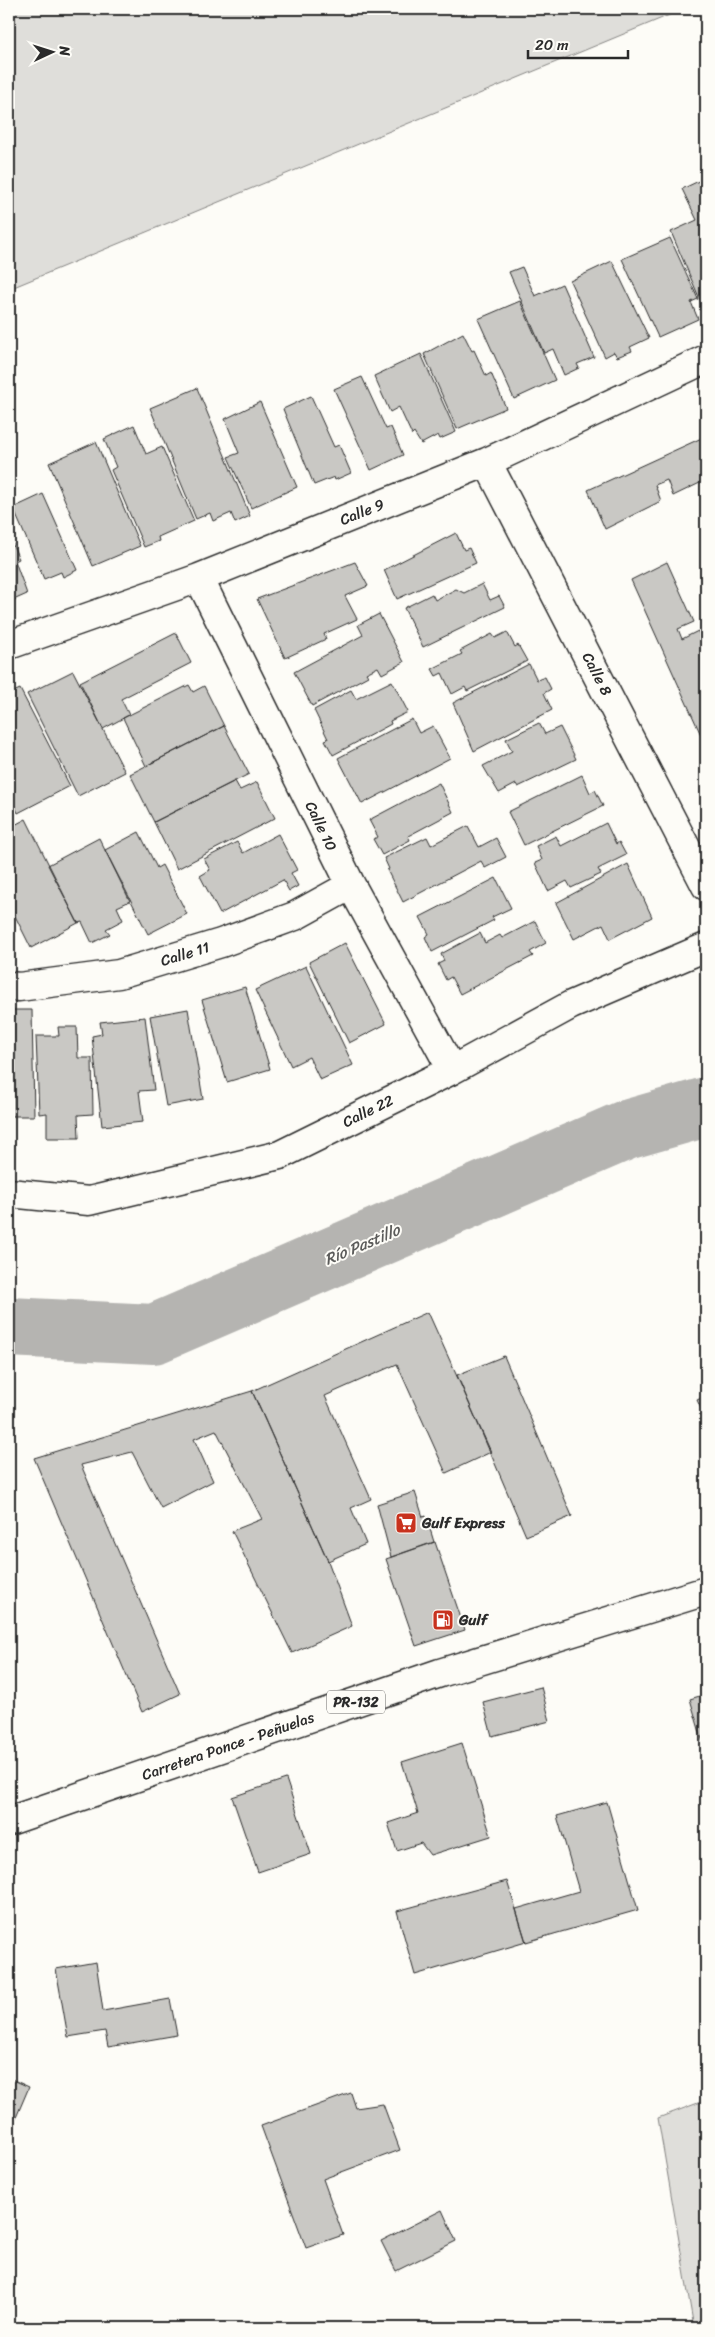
<svg xmlns="http://www.w3.org/2000/svg" width="715" height="2337" font-family="Sriracha,sans-serif">
	<style>
		.green { fill: #dfdeda; stroke: #858482 }
		.lines { fill: none; stroke-linecap: round; stroke-linejoin: round }
		.river { stroke: #b5b4b1; stroke-width: 60 }
		.building { fill: #c9c8c4; stroke: #2b2b2b }
		.minor-casing { stroke: #2b2b2b; stroke-width: 31 }
		.primary-casing { stroke: #2b2b2b; stroke-width: 31 }
		.minor { stroke: #fdfcf7; stroke-width: 28 }
		.primary { stroke: #fdfcf7; stroke-width: 28 }
		.labels { text-anchor: middle; stroke-width: 4; stroke-linejoin: round; paint-order: stroke }
		.shield { fill: #fdfcf7; stroke: #6a6a68; stroke-width: 1 }
		.shield-label { font-size: 14px; font-weight: bold; fill: #2b2b2b }
		.street-label { font-size: 15px; fill: #2b2b2b; stroke: #fdfcf7 }
		.poi-label { font-size: 15px; font-weight: bold; fill: #2b2b2b; stroke: #fdfcf7; text-anchor: start }
		.water-label { font-size: 16px; font-style: italic; fill: #5b5b5a; stroke: #fdfcf7 }
	</style>
	<rect width="100%" height="100%" fill="#fdfcf7"/>
	<filter id="ink" filterUnits="userSpaceOnUse"><feTurbulence type="fractalNoise" baseFrequency=".02" numOctaves="2"/><feDisplacementMap in="SourceGraphic" scale="10" xChannelSelector="R" yChannelSelector="G"/><feConvolveMatrix kernelMatrix="1 2 1 2 8 2 1 2 1" color-interpolation-filters="sRGB"/></filter>
	<g filter="url(#ink)">
		<path class="green" d="M9 9H684L9 289Z
			M706 2100V2328H694L658 2118Z"/>
		<g class="lines">
			<path class="river" d="M9 1327 154 1334 626 1130 706 1107"/>
		</g>
		<path class="building" d="M703 179 706 185 705 311 671 232 697 220 682 189Z
			M670 238 698 299 691 302 698 319 658 337 622 259Z
			M612 261 649 338 630 347 632 351 617 357 614 352 605 357 570 281Z
			M522 267 535 296 562 284 594 357 577 364 579 368 564 375 553 349 544 353 509 272Z
			M520 301 555 380 514 399 478 319Z
			M463 333 472 351 474 350 486 376 491 373 506 408 457 429 424 354Z
			M421 354 456 432 440 439 438 435 421 444 414 433 412 435 399 407 390 412 374 376Z
			M362 377 386 429 391 427 403 455 371 470 334 389Z
			M197 388 250 516 235 523 231 513 213 521 210 513 196 519 150 408Z
			M311 396 334 447 339 445 351 473 335 480 334 477 314 485 283 409Z
			M260 402 297 487 251 508 228 457 239 453 225 419Z
			M134 425 146 454 162 447 194 521 158 537 159 541 144 547 111 470 116 467 104 439Z
			M706 436V480L673 496 667 480 655 485 661 501 605 529 588 490Z
			M96 442 140 546 93 566 49 463Z
			M43 494 77 570 63 577 61 572 44 579 13 508Z
			M456 533 464 550 469 548 476 563 397 599 384 570Z
			M9 536 19 559 15 561 27 594 9 602Z
			M355 562 368 586 345 596 357 619 324 634 326 639 285 658 257 599Z
			M667 562 694 622 678 629 682 639 698 631 706 649V746L631 580Z
			M482 584 490 600 499 596 505 607 423 647 404 608 432 594 435 600 456 589 464 593Z
			M379 614 404 662 382 674 378 667 366 673 368 676 312 706 294 672 363 635 358 625Z
			M507 632 515 647 518 645 527 661 467 691 465 687 452 694 442 673 436 676 432 669 462 654 460 651 492 634 495 638Z
			M176 633 191 663 121 699 129 715 103 729 80 682Z
			M529 664 537 680 545 677 551 689 544 693 552 710 474 751 453 703Z
			M73 671 125 772 78 796 27 694Z
			M392 681 408 712 390 721 391 724 333 755 325 740 328 739 314 710 351 690 356 699Z
			M189 685 193 692 204 686 224 726 146 766 123 718Z
			M20 689 70 786 18 813 9 794V694Z
			M412 719 419 733 433 726 450 758 362 804 338 758Z
			M539 723 545 734 560 727 576 759 518 787 516 784 499 793 483 766 512 751 506 739Z
			M224 726 249 774 154 822 130 774Z
			M582 775 590 793 595 790 603 806 524 845 508 812Z
			M235 781 240 790 257 782 275 818 177 869 154 822Z
			M439 783 453 812 408 836 410 840 382 855 373 839 378 837 369 820Z
			M26 819 78 923 31 948 9 904V828Z
			M606 823 616 844 619 842 626 855 598 869 601 874 571 888 567 881 548 891 535 863 542 860 536 846 556 836 561 846Z
			M468 826 479 847 496 838 506 857 485 868 481 861 403 902 387 870 389 869 384 858 427 837 431 845Z
			M139 832 157 868 162 865 187 914 148 934 105 850Z
			M278 834 297 870 291 873 298 886 289 891 283 880 220 914 200 876 210 870 204 859 237 842 243 853Z
			M99 838 130 901 117 907 123 920 106 929 110 934 92 943 82 922 78 923 48 865Z
			M628 864 652 917 610 939 603 924 574 939 556 903Z
			M496 878 511 908 492 917 494 920 432 952 425 937 429 934 420 917Z
			M535 921 546 943 530 952 533 956 460 994 451 977 446 980 438 964 444 961 441 954 480 933 485 943 500 935 502 938Z
			M345 943 386 1024 349 1043 309 962Z
			M306 966 353 1065 320 1080 309 1057 291 1066 255 990Z
			M245 987 270 1069 227 1082 202 1000Z
			M188 1009 203 1099 166 1106 150 1016Z
			M9 1010H32L34 1116H9Z
			M145 1017 154 1090 139 1091 143 1122 102 1126 92 1036 102 1034 100 1022Z
			M58 1027H77L78 1058H92L93 1114 78 1115 79 1138H47V1113L39 1114 36 1036H59Z
			M428 1312 491 1452 446 1473 397 1364 325 1396 371 1499 351 1508 366 1544 328 1561 252 1391Z
			M504 1356 572 1516 526 1536 457 1375Z
			M252 1391 328 1561 352 1626 292 1653 232 1531 262 1519 216 1430 194 1439 213 1481 161 1508 132 1452 81 1465 180 1694 142 1712 34 1458Z
			M706 1396V1419L697 1400Z
			M415 1492 423 1517 426 1516 434 1542 391 1557 377 1504Z
			M435 1542 465 1630 416 1646 386 1559Z
			M541 1687 550 1721 492 1736 483 1702Z
			M706 1694V1753L690 1699Z
			M462 1743 491 1836 430 1855 421 1843 397 1851 388 1823 418 1813 402 1762Z
			M286 1779 311 1854 258 1872 232 1797Z
			M607 1802 638 1910 526 1942 516 1909 579 1891 557 1816Z
			M507 1881 526 1942 415 1975 397 1911Z
			M96 1962 103 2011 170 1999 177 2035 108 2047 105 2031 68 2037 56 1969Z
			M9 2078 29 2087 9 2134Z
			M351 2093 356 2108 383 2104 400 2150 323 2179 343 2235 306 2248 261 2126Z
			M442 2210 456 2241 396 2271 381 2241Z"/>
		<g class="lines">
			<g class="minor-casing">
				<path id="minor" d="M487 462 706 886
					M199 578 351 885 452 1070
					M9 645 199 578 487 462 706 359
					M9 986 19 987 119 974 221 943 295 916 351 885
					M9 1193 89 1201 280 1155 452 1070 571 1005 706 947"/>
			</g>
			<g class="primary-casing">
				<path id="primary" d="M9 1821 440 1673 706 1591"/>
			</g>
			<use href="#minor" class="minor"/>
			<use href="#primary" class="primary"/>
		</g>
	</g>
	<defs>
		<g id="supermarket-square" transform="scale(1.125)"><rect x="-9" y="-9" width="18" height="18" rx="4" fill="#c8321e" stroke="#fdfcf7"/><path d="M-6-5.5h2.5l.6 2H6L4.5 2H-2.5L-4.4-4H-6ZM-1.5 3.2a1.3 1.3 0 1 0 .1 0ZM3 3.2a1.3 1.3 0 1 0 .1 0Z" fill="#fff"/></g>
		<g id="fuel-square" transform="scale(1.125)"><rect x="-9" y="-9" width="18" height="18" rx="4" fill="#c8321e" stroke="#fdfcf7"/><path d="M-5.5-6h7V0h2V4h1.3V-2.5L3-4.5l.8-.8L6-3V5H2.5V1h-1V6h-7ZM-4.2-4.7v3.2H.2V-4.7Z" fill="#fff"/></g>
	</defs>
	<g fill-rule="evenodd">
		<use href="#supermarket-square" x="406" y="1523"/>
		<use href="#fuel-square" x="443" y="1620"/>
	</g>
	<g class="labels">
		<rect class="shield" x="327" y="1690.5" width="58" height="23" rx="4"/>
		<g class="shield-label">
			<text x="356" y="1707">PR-132</text>
		</g>
		<g class="street-label">
			<text transform="translate(362 512) rotate(-22)" y="5">Calle 9</text>
			<text transform="translate(597 674) rotate(63)" y="5">Calle 8</text>
			<text transform="translate(321 826) rotate(64)" y="5">Calle 10</text>
			<text transform="translate(185 954) rotate(-17)" y="5">Calle 11</text>
			<text transform="translate(368 1111) rotate(-26)" y="5">Calle 22</text>
			<text transform="translate(228 1746) rotate(-19)" y="5">Carretera Ponce - Peñuelas</text>
		</g>
		<g class="poi-label">
			<text x="422" y="1528">Gulf Express</text>
			<text x="459" y="1625">Gulf</text>
		</g>
		<g class="water-label">
			<text transform="translate(362 1244) rotate(-23)" y="6">Río Pastillo</text>
		</g>
	</g>
	<rect width="715" height="2337" fill="none" stroke="#fdfcf7" stroke-width="30"/>
	<rect x="15" y="15" width="685" height="2307" fill="none" stroke="#2b2b2b" stroke-width="2" filter="url(#ink)"/>
	<g transform="translate(52 52) rotate(86)" stroke="#fdfcf7" stroke-width="4" paint-order="stroke">
	<path d="M0-4L9 19L0 12L-9 19Z" fill="#2b2b2b"/>
	<text y="-8" font-size="14" font-weight="bold" text-anchor="middle" fill="#2b2b2b">N</text>
	</g>
	<path d="M528 50v8h100v-8" fill="none" stroke="#2b2b2b" stroke-width="2.5"/>
	<text x="535" y="50" font-size="15" fill="#2b2b2b" stroke="#fdfcf7" stroke-width="4" paint-order="stroke">20 m</text>
</svg>
